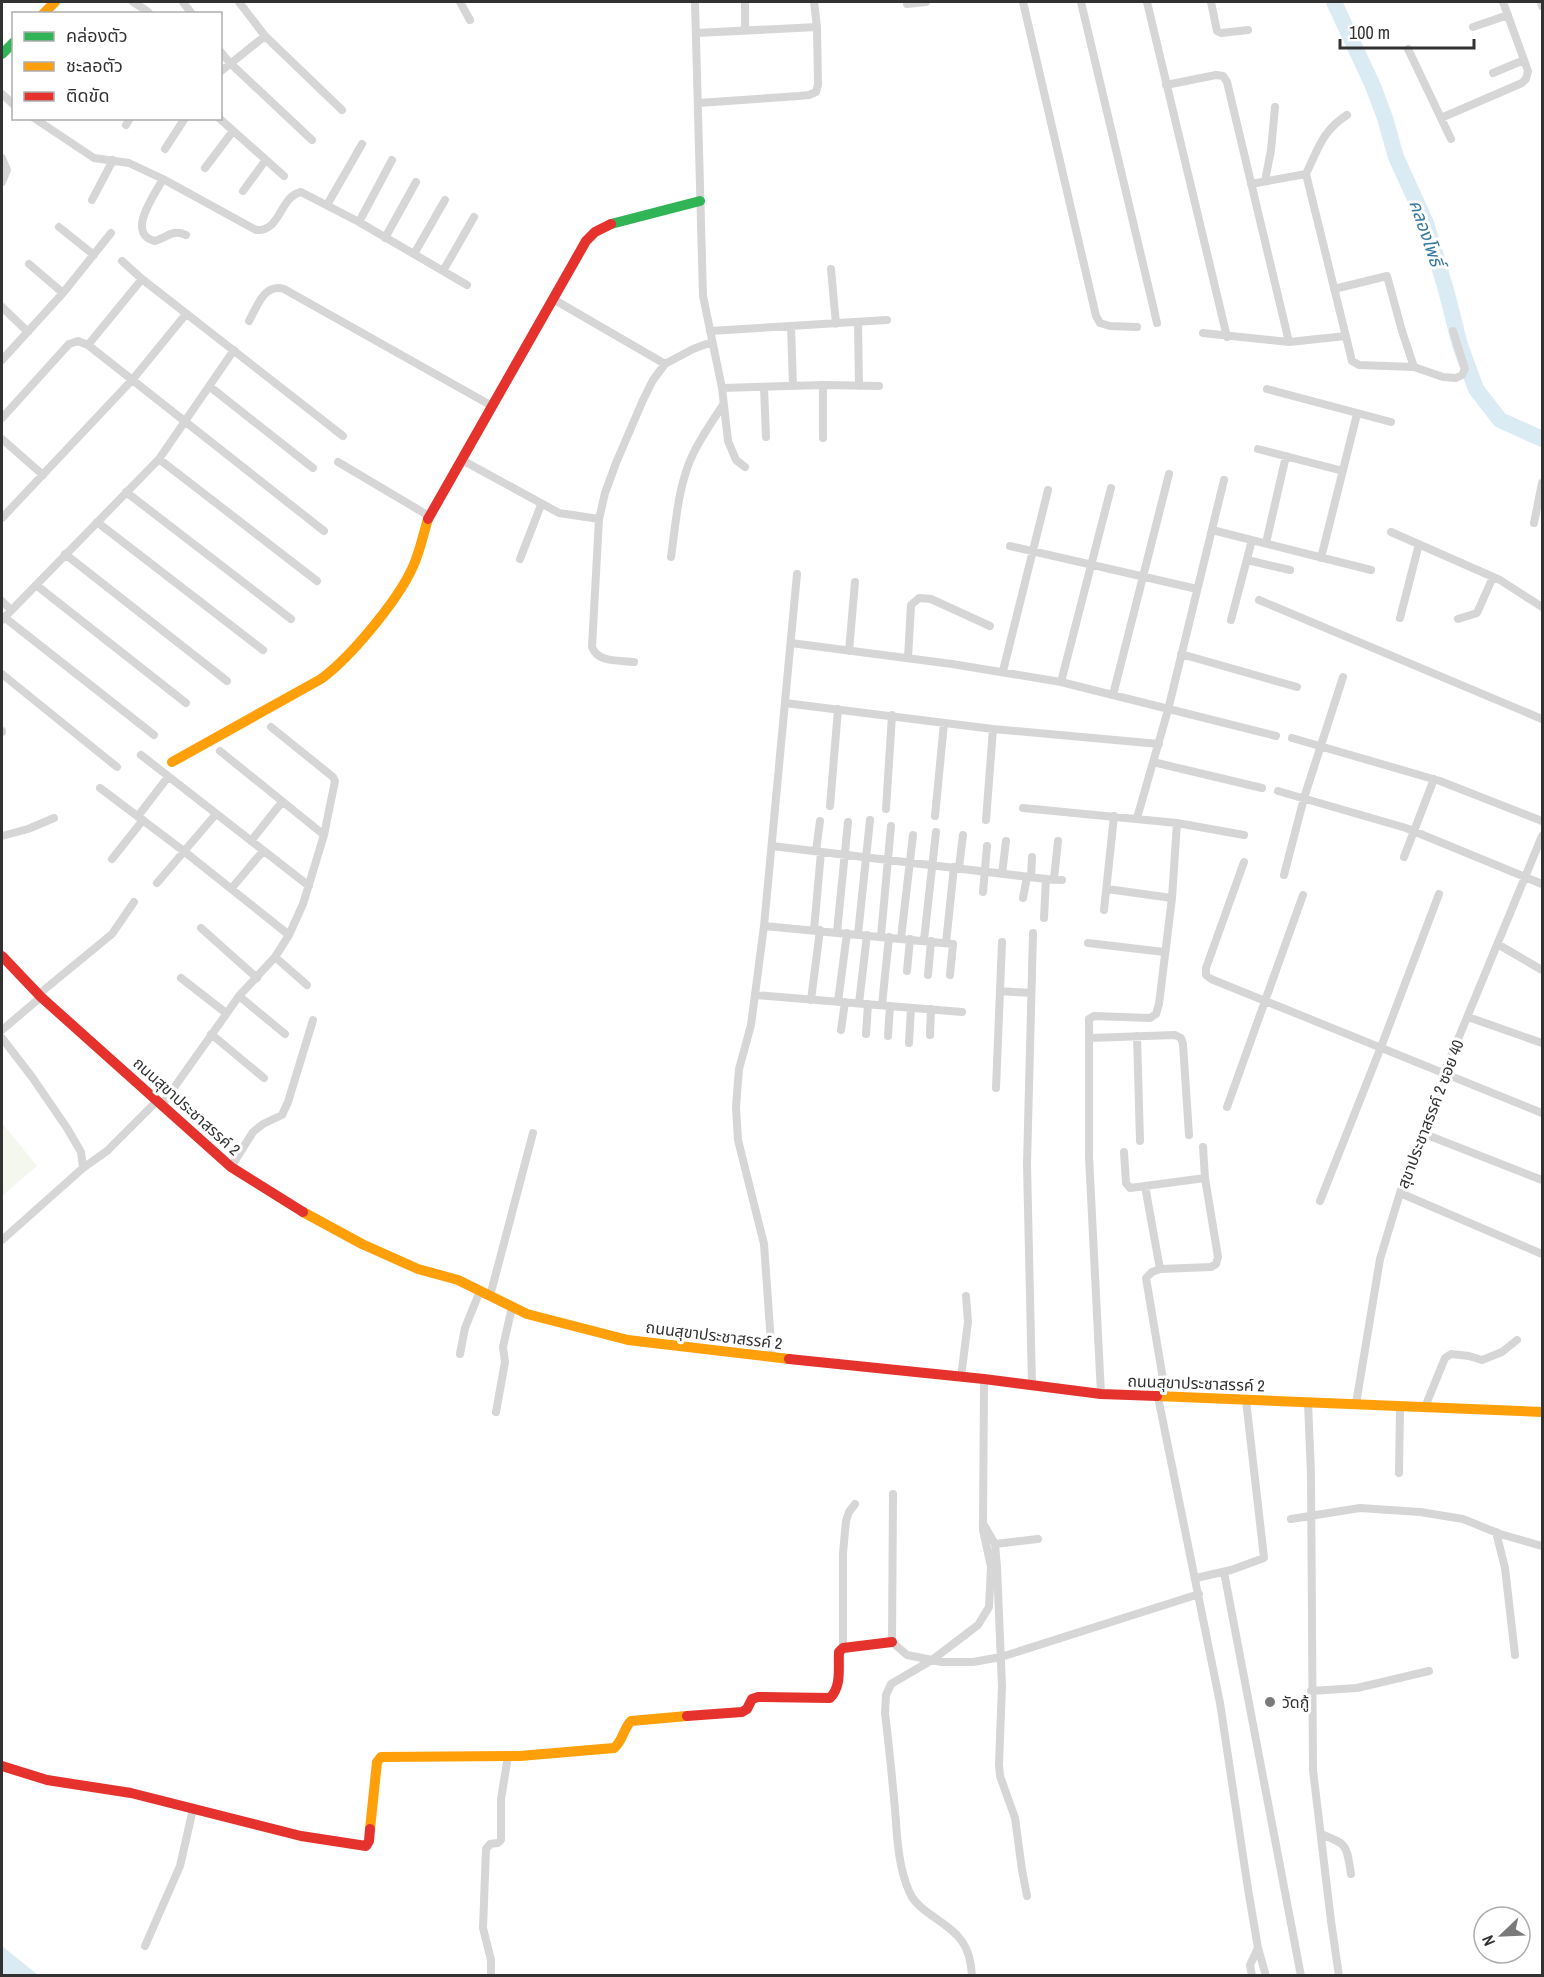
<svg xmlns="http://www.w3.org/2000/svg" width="1544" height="1977" font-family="'Archivo Narrow','Noto Sans Thai',sans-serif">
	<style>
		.green { fill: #f3f7ee }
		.water { fill: #dbebf4 }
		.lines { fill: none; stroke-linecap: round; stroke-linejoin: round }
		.river { stroke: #dbebf4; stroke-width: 16 }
		.street { stroke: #d6d6d6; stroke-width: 8 }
		.fast { stroke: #30b455; stroke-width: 10 }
		.slow { stroke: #ff9f0a; stroke-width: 10 }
		.jam { stroke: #e5322d; stroke-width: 10 }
		.poi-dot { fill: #7a7a7a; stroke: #fff; stroke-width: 2 }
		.labels { text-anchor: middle; stroke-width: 6; stroke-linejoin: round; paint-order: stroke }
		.street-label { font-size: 16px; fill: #323232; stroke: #fff }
		.poi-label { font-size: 16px; fill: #323232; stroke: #fff; text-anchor: start }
		.water-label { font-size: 18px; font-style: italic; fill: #37799d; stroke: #fff }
	</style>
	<rect width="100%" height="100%" fill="#fff"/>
	<path class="green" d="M2 1123 37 1166 2 1196Z"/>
	<path class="water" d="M2 1946 38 1975H2Z"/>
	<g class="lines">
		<path class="river" d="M1334 2 1373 86 1385 118 1396 157 1426 223 1446 290 1460 345 1476 389 1500 420 1542 439"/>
		<path class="street" d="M133 2C139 7 145 8 150 14
			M183 2 192 14
			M239 2 265 36 342 110
			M460 2 470 20
			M695 2 703 296 722 388 728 441 736 460 745 467
			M745 2V30
			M1023 2 1096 316 1100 323 1110 326 1137 327
			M1081 2 1157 323
			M1147 2 1227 337
			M1211 2 1217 31 1221 33 1248 30
			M1541 2 1542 6
			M907 4 926 2
			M1473 27 1508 15
			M696 33 817 27
			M1408 49 1451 139
			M220 51 230 63 312 140
			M220 72 265 36
			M1493 73 1524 60
			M1166 85 1216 75 1223 76 1227 82 1289 342
			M2 94 14 105
			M698 103 799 96 809 95 816 92 818 85 817 27 814 2
			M1347 115C1323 130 1318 149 1306 174L1352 361 1359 365 1414 367 1443 377 1456 378 1462 375 1465 369 1453 331
			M34 118 94 158 129 163 163 179 256 230C281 232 279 197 301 192L359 222 467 285
			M219 118 284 176
			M1441 118 1522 83 1526 79 1528 71 1503 2
			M126 125 130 118
			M165 149 185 118
			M2 158 7 170 2 182
			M205 168 233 131
			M163 179C155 194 125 234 155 241 168 237 172 229 186 235
			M1265 181 1271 150 1275 107
			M1251 184 1306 174
			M243 191 265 161
			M92 200 113 160
			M327 205 362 144
			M359 222 392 160
			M59 227 94 255
			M385 238 416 182
			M414 254 445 200
			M122 261 142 279 343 436
			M29 264 63 293
			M831 269 836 324
			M443 271 474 217
			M1334 289 1387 276 1402 331 1414 367
			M553 299 665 364
			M2 307 28 332
			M249 321C257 307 264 283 284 289L492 406
			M858 322 859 386
			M791 326 793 386
			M710 331 887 320
			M1203 333 1289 342 1346 336
			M88 345 142 279
			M2 360 63 293 111 233
			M823 385V438
			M209 386 313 468
			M764 387 766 437
			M722 388 823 385 879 386
			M1267 389 1391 422
			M2 418 69 344 78 341 88 345 324 531
			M2 439 43 475
			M1258 449 1343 471
			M159 459 317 581
			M462 460 559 513 599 519
			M338 462 429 516
			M126 492 291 619
			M2 518 133 379 186 314
			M97 522 263 650
			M1534 523 1542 483
			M1212 530 1371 570
			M1391 532 1500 580 1542 607
			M1266 543 1286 456
			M1010 546 1197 589
			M65 554 227 681
			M671 557C676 522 678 484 694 452 702 436 713 420 723 405
			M1321 558 1357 414
			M520 559 541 505
			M1247 560 1290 570
			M36 585 186 703
			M1259 600 1542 719
			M2 601 11 610
			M4 617 154 735
			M1400 618 1419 544
			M1458 619 1477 613 1493 577
			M2 620 159 459 234 350
			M1231 620 1252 540
			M791 643 952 664 1061 682 1276 736
			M849 651 855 582
			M1181 654 1297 687
			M908 658 911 605 919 598 931 599 990 626
			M634 662C618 660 598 663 592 647L599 519 605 493 616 463 643 400 653 380 665 364 693 349 712 342
			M1003 671 1048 490
			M2 674 117 767
			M1061 682 1111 488
			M1113 695 1169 474
			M785 703 993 729 1159 744
			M2 732V731
			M1292 738 1440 781 1542 821
			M220 751 324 835
			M141 755 309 886
			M1153 762 1262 788
			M100 788 185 852 289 935
			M1278 791 1406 828 1542 884
			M830 806 838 709
			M1023 808 1177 823 1244 835
			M886 809 892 715
			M138 816 168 777
			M935 816 944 723
			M1137 818 1168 710 1224 480
			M986 820 993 729
			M2 836 28 829 54 818
			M251 841 282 802
			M772 846 1046 879
			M816 851 820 821
			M1404 857 1434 779
			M112 859 143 820
			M1244 862 1206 968V975L1211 979 1542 1113
			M959 867 963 835
			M1002 874 1006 841
			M1284 875 1304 798 1343 677
			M1031 877 1032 857
			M1054 879 1058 841
			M157 883 216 814
			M231 889 263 851
			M1107 889 1172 898
			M983 892 987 846
			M1023 898 1027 877
			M1104 910 1114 816
			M1044 918 1046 879 1062 880
			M764 926 953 944 950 975
			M201 928 257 978
			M814 930 821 852
			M837 932 848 822
			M858 934 870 820
			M881 936 891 826
			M901 938 913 835
			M924 940 936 832
			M946 943 954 867
			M1088 943 1164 952
			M1499 945 1542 970
			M275 957 307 985
			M907 971 910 939
			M928 975 931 941
			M181 978 226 1013
			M1000 991 1031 993
			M39 994 112 934 134 902
			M756 995 962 1012
			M239 996 285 1034
			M811 1000 820 930
			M838 1002 847 933
			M859 1003 867 935
			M882 1005 889 937
			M1468 1017 1542 1043
			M2 1030 41 997
			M841 1030 845 1002
			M211 1034 264 1078
			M866 1034 868 1004
			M930 1035 931 1009
			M888 1036 890 1006
			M1137 1036 1140 1141
			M2 1038 32 1077 67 1128 81 1152 83 1168
			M1089 1038 1175 1035 1181 1038 1183 1044 1189 1135
			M909 1043 911 1008
			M996 1088 1002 942
			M161 1106 239 996 275 957 289 935 303 904 324 835 335 781 333 777 271 727
			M1227 1107 1303 895
			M1422 1133 1542 1180
			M1124 1152 1126 1183 1130 1188 1205 1178
			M231 1167 253 1132 263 1124 282 1115 288 1102 313 1020
			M1145 1186 1160 1269
			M1400 1193 1542 1254
			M1320 1201 1381 1047 1439 894
			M2 1240 83 1168 107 1151 156 1102
			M490 1296 533 1133
			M460 1354 465 1328 480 1291
			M772 1357 764 1244 738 1140 736 1107 739 1069 751 1025 764 926 797 574
			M961 1377 968 1322 966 1296
			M1032 1385 1027 1164 1033 933
			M1101 1394 1089 1156V1019L1094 1016 1150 1018 1156 1014 1159 1004 1172 898 1177 823
			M1158 1397 1220 1703 1248 1889 1258 1948 1266 1976
			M1166 1397 1146 1278 1152 1272 1160 1269 1211 1267 1216 1264 1218 1257 1205 1178 1203 1147
			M1308 1403 1311 1474 1313 1770 1331 1921 1339 1976
			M1356 1404 1380 1259 1400 1193 1444 1073 1542 836
			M1425 1407 1445 1358 1451 1354 1469 1356 1482 1360 1502 1352 1517 1340
			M496 1412 505 1362 503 1347 512 1307
			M1399 1473 1400 1406
			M893 1494 892 1642 907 1655 942 1662H973L1001 1657 1199 1594
			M1291 1519 1360 1508 1420 1512 1463 1519 1500 1534 1542 1546
			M984 1525 995 1544 997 1567 1002 1686 999 1764 1000 1776 1015 1818 1022 1870 1027 1896
			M1496 1532 1505 1568 1515 1655
			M995 1544 1038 1539
			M1224 1572 1301 1976
			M1196 1578 1231 1570 1264 1558 1246 1400
			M843 1648V1553L846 1521 849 1512 855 1504
			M1311 1691 1357 1688 1429 1671
			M1321 1834C1349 1845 1346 1845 1351 1874
			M145 1946 180 1866 193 1809
			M491 1976V1960L483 1928 486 1849 490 1844 498 1843 501 1840V1799L508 1756
			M972 1976C970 1938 954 1932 927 1912 920 1907 912 1899 909 1891 898 1866 897 1836 895 1809 892 1777 889 1745 885 1713L886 1695 891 1684 932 1660 978 1625 989 1607 991 1567 983 1530 984 1379
			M1252 1976 1250 1965 1258 1948"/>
		<path class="fast" d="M2 54 14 42
			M611 224 700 201"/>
		<path class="slow" d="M43 14 55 2
			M172 762 321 679C351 657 404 594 416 559 421 546 424 532 428 519
			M303 1212 362 1244 418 1269 458 1280 527 1314 628 1340 789 1359
			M1157 1396 1542 1412
			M370 1829 377 1762 381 1757 520 1756 614 1748C623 1741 623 1729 631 1721L687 1716"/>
		<path class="jam" d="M428 519 586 241 595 232 611 224
			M2 956 41 997 231 1167 303 1212
			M789 1359 984 1379 1101 1394 1157 1396
			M687 1716 742 1712 747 1709 752 1699 758 1697 830 1698C842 1686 838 1668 839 1652L843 1648 892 1642
			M2 1766 47 1780 131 1793 301 1836 366 1846 369 1841 370 1829"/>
	</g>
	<circle class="poi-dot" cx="1270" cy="1702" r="6"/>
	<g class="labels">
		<g class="street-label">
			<text transform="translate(187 1106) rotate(42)" y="6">ถนนสุขาประชาสรรค์ 2</text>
			<text transform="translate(1430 1114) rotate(-69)" y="6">สุขาประชาสรรค์ 2 ซอย 40</text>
			<text transform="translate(714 1335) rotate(7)" y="6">ถนนสุขาประชาสรรค์ 2</text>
			<text transform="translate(1196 1383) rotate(2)" y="6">ถนนสุขาประชาสรรค์ 2</text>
		</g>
		<g class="poi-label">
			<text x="1282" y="1708">วัดกู้</text>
		</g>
		<g class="water-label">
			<text transform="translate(1426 233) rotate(71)" y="6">คลองโพธิ์</text>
		</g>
	</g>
	<rect width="1544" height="1977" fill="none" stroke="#323232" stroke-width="6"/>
	<rect x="12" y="12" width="210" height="108" fill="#ffffff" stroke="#adadad" stroke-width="1.5"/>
	<rect x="24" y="32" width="30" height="9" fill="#30b455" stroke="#adadad" stroke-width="1.5"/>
	<text x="66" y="42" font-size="18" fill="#323232">คล่องตัว</text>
	<rect x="24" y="62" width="30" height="9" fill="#ff9f0a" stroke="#adadad" stroke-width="1.5"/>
	<text x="66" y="72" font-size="18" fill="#323232">ชะลอตัว</text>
	<rect x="24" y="92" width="30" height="9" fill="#e5322d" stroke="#adadad" stroke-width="1.5"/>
	<text x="66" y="102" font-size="18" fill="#323232">ติดขัด</text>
	<g transform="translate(1502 1935) rotate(247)"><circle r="28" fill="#ffffff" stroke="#adadad" stroke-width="1.5"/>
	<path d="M0-4.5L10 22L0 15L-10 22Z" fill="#7a7a7a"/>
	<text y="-9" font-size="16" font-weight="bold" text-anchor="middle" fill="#323232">N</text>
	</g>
	<path d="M1340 39v9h134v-9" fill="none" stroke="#323232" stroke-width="3"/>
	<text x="1349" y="39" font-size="18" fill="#323232" stroke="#ffffff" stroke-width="4.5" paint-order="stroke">100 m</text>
</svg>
